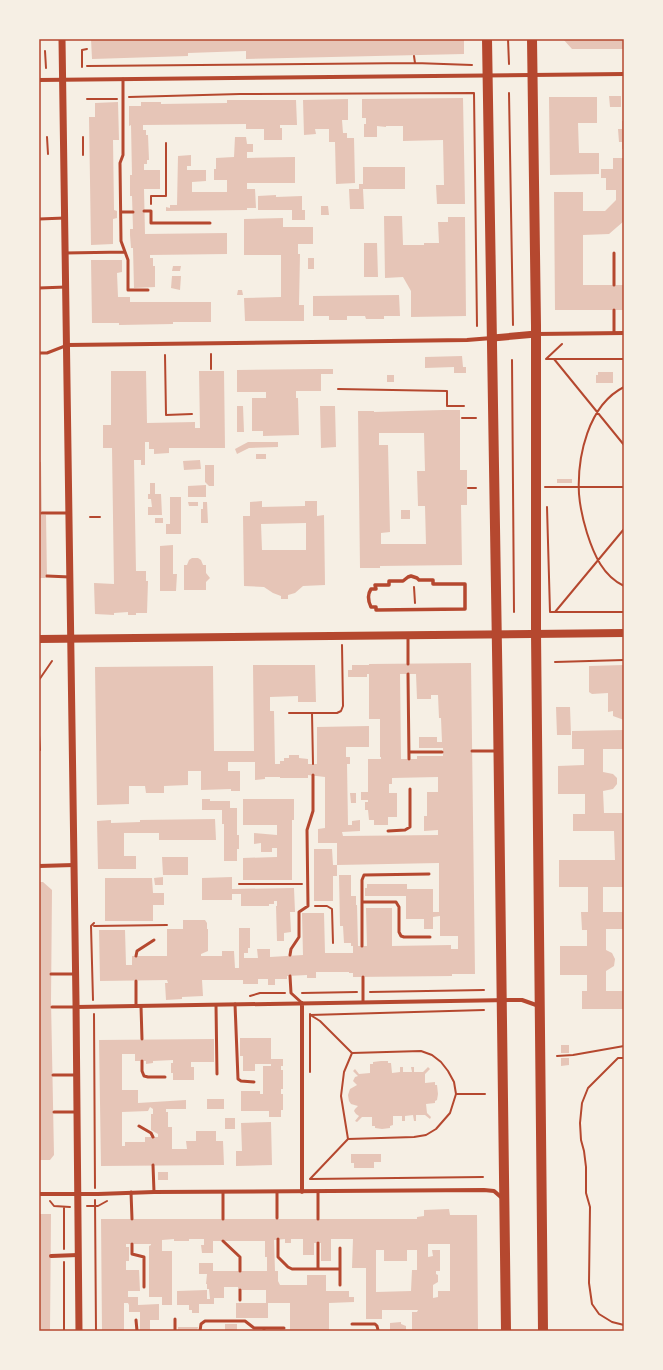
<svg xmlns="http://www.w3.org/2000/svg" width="663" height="1370" font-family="'PT Sans',sans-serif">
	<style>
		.building { fill: #e6c5b7; fill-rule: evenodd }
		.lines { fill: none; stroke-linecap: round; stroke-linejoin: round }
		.path { stroke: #b5482f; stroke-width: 2 }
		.service { stroke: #b5482f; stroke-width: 3 }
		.pedestrian { stroke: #b5482f; stroke-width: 3.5 }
		.minor { stroke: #b5482f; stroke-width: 4 }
		.tertiary { stroke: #b5482f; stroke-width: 7 }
		.secondary { stroke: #b5482f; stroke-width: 8 }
		.primary { stroke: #b5482f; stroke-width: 10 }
		.neatline { fill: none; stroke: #b5482f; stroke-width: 1.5 }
	</style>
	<rect width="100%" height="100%" fill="#f6efe4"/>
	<path class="building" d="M91 39H464V54L246 59V51L188 53V56L92 59Z
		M563 39H624V49H572Z
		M609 96H621V107H610Z
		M549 97H597V123H578L579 153H599V174L550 175Z
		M463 98 465 204H437L436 185H444L443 140 403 141V126H386V127L377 126V137H364V124H366V118H362V99Z
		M348 99V120H342L343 133H347V138H354L355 183 336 184 335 142H329V129H315L316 134 304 135 303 100Z
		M227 100H296L297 125H280V128H282V140H264V129H246V124L143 125V130H146V135H148L149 160H147V164H144V170H160V189H144L145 234 227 233V254L150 255V258H153V266H155V287L134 288 133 248H131L130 235V229H133L132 196H130V175H132L131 125 129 126V106H141V102H161V104L227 103Z
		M118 102 119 140H113L114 210 117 211V218L113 219V244L91 245 89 117H95V103Z
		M622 121H624V149H622V142H619L618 129H622Z
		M235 137H246L247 144H253V152H247V158L295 157V183H247V189H255L256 208H247V210L166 211V207L170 208V205H177L178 156 191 155V166H187V170H206V181L192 182V192H227V180H214V169H216V158L234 157Z
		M613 158H624V221L609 234 583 235V285H624V310H555L554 192H583V211H605L616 200V190H606V178H601V169H613Z
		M363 167H405V189H363L364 209H350L349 189H359V184H363Z
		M276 195V197L302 196V210H305V220H292V210H258V196Z
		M321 206H328L329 215H321Z
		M384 216H402L403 245H424V243H439L438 222H448V217H465L466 316 411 317V291L403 277 385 278Z
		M283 218V227H313V244H298V254H300L299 305H304V321H245L244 298 281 297V255H244V219Z
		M364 243H377L378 277H364Z
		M308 258H314V269H308Z
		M91 260H122V272L117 273 118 297H130V302H211V322H173V324L119 325V323H92Z
		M173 266H181L180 271H172Z
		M172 276H181L180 290 171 288Z
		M238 290H242L243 295H237Z
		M399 295 400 316H384V319H366L365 316H347V320H329V316H313V296Z
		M462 356 463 367H466V373H454V367L425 368V357Z
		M321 369H333V374H321V391H296V398H298L299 435 263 436V431H252V398H266V392H237V370Z
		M111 371H146L147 423 195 422V428H200L199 371H224L225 448H169V453L154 454V449H149V442H145V465H141V460H134L136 571H146V581H148L147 613H136V615H128V612L114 613V615L95 614 94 583 114 584 112 448H103V425H111Z
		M598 372H613V383H596V375H598Z
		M387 375H394V382H387Z
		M237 406H243L244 432H237Z
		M320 406H335L336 447 321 448Z
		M443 410H460V470H467V505H461L462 565 380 566V568H360L358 411H374V412ZM379 433H424L425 471H417L418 506H425L426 544H381V533L390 532 388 445H379Z
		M248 442H278V447L249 448 237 454 235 449Z
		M256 454H266V459H256Z
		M200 460 201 469 184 470 183 461Z
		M39 462H41L42 515H46L47 578H39Z
		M205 465H214V486H209L205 482Z
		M557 479H572V483H557Z
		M150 483H155V494H161L162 515H148V507H152L151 499H148V494H150Z
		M206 485V497H188V486Z
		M170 497H181V534H166V524H170Z
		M262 501V507L305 506V501H317V516L324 515 325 585 303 586 295 593 288 595V599H281V596L273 593 264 587 244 586 243 516H250V502ZM306 523V550H262L261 524Z
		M188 502H198V506H189Z
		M203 502H207L208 523H201V509H203Z
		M401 510H410V519H401Z
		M155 518H163V523H155Z
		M173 545V574H177L176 591H160V546Z
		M192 558H198L201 560 203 565H206V573L210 578 206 582V590H184V565H187L189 560Z
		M471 663 475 974H452V976L353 977V973H349V972H316V978H307V975L287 976V979H275V985H268V979H258V984H243V980H202L203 996 182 997V999L166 1000 165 983H168L167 980 100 981 99 930H125L126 965H132V956H167V929H183V920H205L207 923V929H208V951L201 954V956H222V951H234L235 968H239V928H250V948H248V953H244V958H258L257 949H270V957L303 955 302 913H324L325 953H353V946H351V943H344L343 926H340L339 875H351V896H356V905H357L358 946H367L366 908H392V946L451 945V949H458V936H440V916L433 917V929H424V919H406V896H365V888H367V884H407V889H433V912H439V863L337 865V843H318V829L325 828V777L308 775V778H280V777H265V779L255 780V762H228V771H240V791H231V789L201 790V771H188V785L164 786V793H146L145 786H129V804L97 805 95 667 213 666 214 751H254L253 665H315L316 702H298V696L270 697V711H274L275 764H280V761H284V758H289V755H299V758L308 759V764H317V727L369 726V747H346V757H350V764H347L348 825H352V821L360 820V831L342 832 343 836 438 835V830L424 831V816H427V792H438V777L392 778V784H389V793H397V817H388V825H374V820H369L368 810H365V802H368V800H361V792H368V759H381V757H380V719H369V674H367V677H348V670H352V665H369V664ZM400 674H416L417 699H431V695H438L439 718H441L442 742H437V737H419V748H443V756H417V759H401Z
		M624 665V720L613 716V711L608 712V693L592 694 589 692V666Z
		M556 707H570L571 735H557Z
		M624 730V749H603V772L613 774 617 778V784L613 789 603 791 604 813H624V887H603V912H624V929H606V950L612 953 615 959 614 966 606 971V991H624V1009H582V991H587V975H560V946H587V930H582L581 912H588V887H559V860H615L614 831H573V814H585V794H558V766L584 765V749H572V731Z
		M350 793H356V803H351Z
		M202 799H210V801H230V808H237V835H239V849H237V861H224V824H222V810H202Z
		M243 799H294V820H292V880H243V858L277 857V848H272V852H261V843L254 844V833L277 835V825H243Z
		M215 819 216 840H159V833H124V856H136V869H98L97 821 111 820V823L140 822V820Z
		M314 849H332L333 865H337V876H333V901H314Z
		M162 857H188V875H163Z
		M163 877V885H155L154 878Z
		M232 877V889L294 888 295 912H290L291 932 284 933V941H277L276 906H277V901H274V904H269V906H241V894H232V900H202V878Z
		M105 878H152L153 893H164V905H153V921H105Z
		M39 882H43L52 890 51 1001 54 1155 50 1160H39Z
		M240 1038H271V1059H283V1066H281V1070H283V1089H281V1094H283V1110H281V1117H269V1111H241V1091H260V1094H263V1066H271V1064H255V1071H243V1056H240Z
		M214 1039V1062H191V1067H194V1080H173V1073H171V1063H173V1060L153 1061V1063L146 1064V1061H135V1054H122V1090H138V1103L186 1100V1109H166V1112H168V1127H172V1149H187L186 1141H196V1131H216V1141H223L224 1165 101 1166 99 1040ZM150 1107 153 1109V1114H151V1130L158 1134V1137H145V1142H125V1146H122V1112L148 1111Z
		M561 1045H569V1053H561Z
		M561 1058H569V1065L561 1066Z
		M381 1061H388V1063H391L392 1073 400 1072V1067H403V1072H412L411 1067H414V1072H423L428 1067 430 1069 425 1074V1083L435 1082V1085H437L438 1094 437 1100 435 1101V1103L426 1104 427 1113 431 1117 430 1119 425 1115H416V1121H414L413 1115 405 1116V1121H402V1116H393V1125L390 1126V1128L382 1129 375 1128V1126H372V1117H362L357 1122 355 1121 359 1116 356 1114 354 1111 355 1109 358 1106 351 1104 349 1101 348 1095 350 1089 357 1085 353 1081 355 1077 358 1076 353 1071 355 1069 359 1074 370 1073V1064H373V1062Z
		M207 1099H224V1109H207Z
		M225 1118H235V1129H225Z
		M271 1122 272 1165 236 1166V1151H242L241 1123Z
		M351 1154H381V1162H374V1168H354V1163H351Z
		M158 1172H168V1180H158Z
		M449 1209 450 1215H477L478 1331H412V1312H417L418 1310H382V1319H366V1268H352L353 1239H331V1261H321V1243H314V1255H303V1239H291V1243H285V1239L274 1240 275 1271H278V1281L280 1285H307V1275H326V1291H349V1297H354V1302L329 1303V1331H290V1303H268V1318H236V1303H266V1290H238V1287H224V1298H214V1304H199V1313H192V1310H189V1305H177V1291L207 1290V1299H210L209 1289H207V1284H206L207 1274H199V1263H213V1271H267V1257H265V1241H213V1253H202L201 1245H204V1239H189V1241H174V1239L162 1240V1251H172V1305H162V1297H149V1246L151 1245V1244H126V1247H129V1261H126V1270H139L140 1291H128V1297H138V1305L159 1304V1320H150V1331H140V1312H129V1305L128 1303H124V1331H102L101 1219H417V1217L424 1216V1210ZM428 1244H450V1291H438V1297L433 1298V1285L438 1282V1275L436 1274V1271H440V1250H432L433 1256 428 1257ZM376 1250H384V1261H407V1250H417V1270H412L411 1291 376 1292Z
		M39 1214H51L50 1331H39Z
		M401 1322V1324L406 1326V1331H390V1323Z
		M225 1324H237V1331H225Z
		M178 1327H198L197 1331H178Z"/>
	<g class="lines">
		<path class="path" d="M508 39 509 64
			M45 51 46 68
			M414 56 415 63
			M87 66 415 63 472 65
			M82 67V50L87 49
			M509 93 513 325
			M129 97 240 94 474 93 477 326
			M87 99H117
			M47 137 48 154
			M83 137V155
			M151 204V196H166V143
			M211 354V369
			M165 355 166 415 192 414
			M546 359 562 344
			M546 359H624
			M554 359 624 445
			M512 360 514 612
			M624 387C588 405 577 457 579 494 580 507 583 520 587 533 594 555 603 576 624 586
			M338 389 447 391V406H464
			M462 418H476
			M545 487H624
			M468 488H476
			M547 507 550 612H624
			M90 517H100
			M414 587 415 603
			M555 612 624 529
			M555 662 624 660
			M39 680 52 661
			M289 713H337L341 711 343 706 342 645
			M312 713 313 764
			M39 735 40 750
			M239 884H302
			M315 906H327L332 909 333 943
			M94 926 167 925
			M370 992 484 990
			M302 993 357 992
			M250 996 260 993H285
			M93 1000 91 926 94 923
			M94 1014 95 1188
			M310 1014V1072
			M310 1015 484 1010
			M312 1016 320 1021 352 1053
			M557 1056 573 1055 624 1046
			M624 1058H618L588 1088 582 1103 580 1123 581 1140 584 1151 586 1167V1193L590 1207 589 1283 592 1304 599 1314 612 1322 624 1325
			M456 1094H485
			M310 1179 348 1139 414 1137 426 1135 436 1129 450 1113 456 1094 454 1082 448 1071 441 1062 432 1055 421 1051 352 1053 344 1072 341 1096 348 1139
			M311 1179 483 1177
			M95 1200 96 1331
			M50 1201 54 1206 70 1207
			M87 1206H98L107 1201
			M64 1207V1249
			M64 1331V1262"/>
		<path class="service" d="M123 79V155L120 163 121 241 128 260V290H148
			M144 211H151V223H210
			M121 212H133
			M39 219 65 218
			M65 253 125 252
			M614 253V285
			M39 288 66 287
			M614 310V333
			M40 353H47L65 346
			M42 513H69
			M47 576 70 577
			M408 635V664
			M408 674 409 759
			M472 751H496
			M409 752H442
			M388 831 405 830 410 827V789
			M362 902V880L364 875 429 874
			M362 946V902H396L399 907V932L401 936 404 937H430
			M290 955 291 949 299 937V912L308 906 307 830 313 811V775
			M136 956 137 951 154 940
			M51 974H76
			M290 976 291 993 302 1003
			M363 977V1002
			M136 981V1006
			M235 1004 238 1079 241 1081 254 1082
			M216 1005 217 1074
			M141 1006 142 1039
			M52 1007H76
			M142 1061V1071L144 1076 148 1077H165
			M53 1075H77
			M54 1112H77
			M139 1126 151 1133 153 1137
			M153 1165 154 1192
			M131 1192 132 1219
			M223 1192V1219
			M277 1192V1218
			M318 1192V1219
			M278 1239V1257L288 1267 292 1269H340V1248
			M223 1241 240 1257V1271
			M318 1243V1269
			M132 1244V1254L144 1257V1287
			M340 1269V1285
			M240 1290V1300
			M175 1319V1331
			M136 1320 137 1331
			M352 1324H375L377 1326 378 1330
			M200 1331 201 1324 205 1321H245L254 1328H264
			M264 1331V1328H284"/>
		<path class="pedestrian" d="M411 576 417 578 419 580H433V584H465V609L376 610V607H371C368 601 367 595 371 589H376L375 585H389V581H403L408 577Z"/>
		<path class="minor" d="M39 80 624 74
			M536 334 624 333
			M67 345 467 340 492 338
			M39 866 74 865
			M302 1003V1192
			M76 1007 510 1000H522L539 1006
			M39 1194H98L154 1192 484 1190 494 1191 502 1198
			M51 1256 78 1255"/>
		<path class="tertiary" d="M62 39 76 1002 79 1331
			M493 338 536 334"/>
		<path class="secondary" d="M39 639 624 633"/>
		<path class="primary" d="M487 39C496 470 500 900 506 1331
			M532 39 536 325V633L543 1331"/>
	</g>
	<rect width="663" height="1370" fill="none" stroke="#f6efe4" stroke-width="80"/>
	<rect x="40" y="40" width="583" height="1290" class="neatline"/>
</svg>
